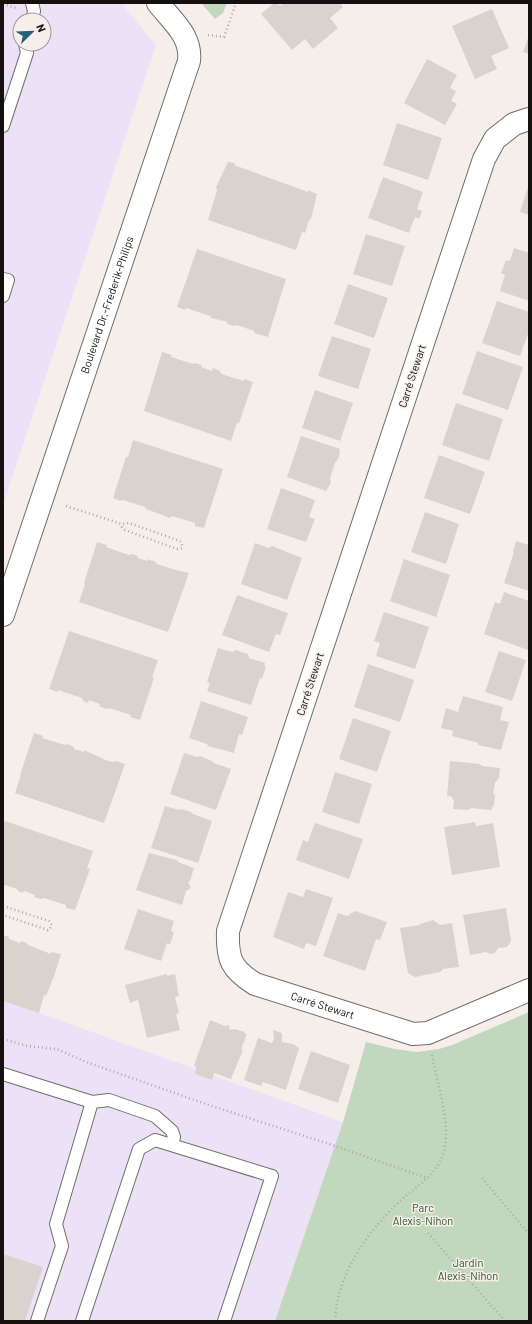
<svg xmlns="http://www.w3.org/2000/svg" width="532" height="1324" font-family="Barlow,sans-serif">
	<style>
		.commercial { fill: #ebe2f7; fill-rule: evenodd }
		.green { fill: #c1d8bf }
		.building { fill: #d8d4cd }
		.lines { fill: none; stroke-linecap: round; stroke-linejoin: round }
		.lane-casing { stroke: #746d69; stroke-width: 14 }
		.street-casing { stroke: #746d69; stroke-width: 24 }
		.secondary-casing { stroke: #746d69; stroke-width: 24 }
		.path { stroke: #afa8a5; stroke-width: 2.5; stroke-dasharray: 1 3; stroke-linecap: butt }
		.lane { stroke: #fff; stroke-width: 12 }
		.street { stroke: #fff; stroke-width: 22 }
		.secondary { stroke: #fff; stroke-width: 22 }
		.labels { text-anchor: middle; stroke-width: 3; stroke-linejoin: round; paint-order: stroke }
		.street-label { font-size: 11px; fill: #13100f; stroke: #f6eeea }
		.park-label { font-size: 11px; fill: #2c5529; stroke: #f6eeea }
	</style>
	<rect width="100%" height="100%" fill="#f6eeea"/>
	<path class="commercial" d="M3 3H121L156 45 3 505ZM20 20H44V44H20Z
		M3 1000 343 1122 275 1321H3Z"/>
	<path class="green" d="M201 3H227L223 13 215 19Z
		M529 1012V1321H275L343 1122 366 1042 395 1049 417 1052 439 1049 452 1045Z"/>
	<path class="building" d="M274 3H277L280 6 284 3H340L343 7 330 18 338 28 313 49 305 39 292 50 261 14Z
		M492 9 509 48 491 56 497 69 475 79 452 26Z
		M529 35V54L523 52Z
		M427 59 457 75 450 88 456 91 451 101 457 104 445 125 404 103Z
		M397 123 442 138 428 180 383 165Z
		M228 162 235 163 234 165 308 192V190L317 194 311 219 309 220 305 233 302 232 296 250 208 220 217 190 216 187Z
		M383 177 423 192 417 209 422 211 419 219 415 217 409 233 368 218Z
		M529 184V215L520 212Z
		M366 234 405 246 392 286 353 274Z
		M514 248 529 253V301L500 291 505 275 501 273 506 260 510 261Z
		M197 249 286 279 268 337 254 333V331L237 325 234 326 227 324 228 322 211 318 210 316 186 308 185 310 177 307Z
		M348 284 388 298 374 338 334 324Z
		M497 301 529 312V331L520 356 482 343Z
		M332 336 371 349 358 389 318 376Z
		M477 351 523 367 508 410 462 394Z
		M162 352 172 355 171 357 193 364 195 363 202 365 201 367 212 371 213 368 220 371 221 374 244 381V379L253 382 239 423H237L231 441 144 411Z
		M315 390 353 403 340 441 302 428Z
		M456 403 503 419 489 461 442 445Z
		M301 436 340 449 339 457 335 463 330 478 331 483 326 491 287 477Z
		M133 440 223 469 204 528 195 526V523L172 516 170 518 146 509 145 507 123 500 120 501 113 498 126 457H128Z
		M439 455 485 472 470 514 424 498Z
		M281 488 315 500 309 517 315 519 306 542 267 529Z
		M425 512 459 524 446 564 411 552Z
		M516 541 529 545V591L504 583 514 552H513Z
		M97 542 107 545 106 547 129 555 132 554 138 556 137 558 148 561V559L156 562 157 564 172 569 189 573 168 632 79 602 85 584 84 583Z
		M255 543 269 548 272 546 302 558 287 600 241 584Z
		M404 559 450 575 436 617 390 601Z
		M504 592 529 601 528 650 484 634 495 602 500 604Z
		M237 595 288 613 280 635 276 634 269 652 222 635Z
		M384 612 429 627 415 669 376 656 380 643 374 641Z
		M69 631 158 660 152 678H154L140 720 130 717 131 715 109 708 106 709 99 706 100 704 89 700 88 703 83 701 82 698 58 690 57 692 49 689Z
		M218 648 232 652 236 650 248 654 249 658 265 663 264 666 266 667 262 679 260 678 251 705 207 691 210 683 207 682Z
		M499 651 526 660 512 701 485 692Z
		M368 664 414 680 400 722 354 707Z
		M463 696 503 707 500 720 509 722 501 750 478 745V743L452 736 453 731 441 728 446 708 458 712Z
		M201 701 248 717 242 735 239 734 234 753 208 746 207 744 189 738Z
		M353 718 391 731 377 772 339 759Z
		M34 733 43 736 42 738 65 745 67 744 74 747V749L84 752V750L108 761 115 762 116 761 125 764 104 823 15 793 21 775H20Z
		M184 753 197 757 200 756 212 761 214 763 231 769 216 810 170 794Z
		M450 761 480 764 482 766 500 768 499 778 495 783 493 794H495L494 805 491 810 471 808 468 810 453 809 454 801 451 796H447Z
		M335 772 372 784 359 824 322 812Z
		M165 806 179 810 182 809 191 812 193 814 212 821 198 863 151 848Z
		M5 821 93 851 87 868 90 869 75 910 66 908V905L44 898 41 899 34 897 35 895 25 891 22 893 18 891 17 889 5 885 3 886V826Z
		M475 822 476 826 493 823 500 867 452 875 444 827Z
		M315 823 363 839 349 879 296 860 303 840 308 842Z
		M149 853 177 860 178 862 194 868 190 881 188 882 191 888 186 891 182 905 136 890Z
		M306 889 333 898 316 946 306 943 304 949 273 937 288 892 303 897Z
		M506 908 511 941 507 947 498 948 495 953 490 954 486 952 470 955 463 915Z
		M138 909 174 921 171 931 174 932 170 945 167 943 161 961 124 949Z
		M355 911 387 922 380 940 376 939 365 971 323 956 338 913 347 916Z
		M433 920 440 925 452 923 459 967 443 969 440 972 415 977 408 973 400 928 420 925V924Z
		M3 935 9 937V939L20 943 21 941 27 943 28 945 51 954V952L61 954 54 976 46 996 44 995 39 1013 3 1001Z
		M167 974V976L175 974 179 996 175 997 179 1013 176 1014 180 1030 147 1038 138 1000 130 1003 125 985Z
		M210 1020 225 1026 229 1025 230 1030 235 1029 245 1032 244 1033 247 1034 241 1049 243 1050 231 1079 214 1073 212 1080 195 1074 196 1067 194 1066Z
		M273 1030 282 1033V1042L293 1044 299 1048 286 1090 263 1082 261 1086 244 1080 258 1038 272 1043 274 1039Z
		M311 1051 350 1065 338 1103 298 1089Z
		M3 1254 43 1267 25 1321H3Z"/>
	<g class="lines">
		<g class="lane-casing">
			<path id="lane" d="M32 3 34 11 32 20
				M3 126 27 53 25 44
				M3 279 8 280 3 296
				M3 1074 92 1102 56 1224 62 1246 37 1321
				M92 1102 109 1100 155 1116 172 1131 174 1137 172 1145
				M82 1321 139 1149 155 1140 272 1176 224 1321"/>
		</g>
		<g class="street-casing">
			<g id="street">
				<path id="s1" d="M529 119 514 124 495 139 484 159 228 931C227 959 231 969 255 984L413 1034 428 1033 529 990"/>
			</g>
		</g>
		<g class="secondary-casing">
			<g id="secondary">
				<path id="s2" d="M3 615 189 61C192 36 172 21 158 3"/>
			</g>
		</g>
		<path class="path" d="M3 4 16 8
			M208 35 224 37 236 3
			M66 506 122 524 129 523 180 541 182 543V548L177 549 125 530 122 527V524
			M3 906 49 921 52 925 50 929 48 930 3 915
			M3 1039 27 1046 57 1049 86 1062 209 1105 332 1145 427 1178
			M482 1178 529 1234
			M428 1233 505 1321
			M335 1321C337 1274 367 1232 400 1201 416 1187 439 1173 444 1151 451 1122 437 1084 432 1055"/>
		<use href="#lane" class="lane"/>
		<use href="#street" class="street"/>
		<use href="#secondary" class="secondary"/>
	</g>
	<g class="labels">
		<g class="street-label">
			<text dy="4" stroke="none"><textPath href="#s2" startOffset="327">Boulevard Dr.-Frederik-Philips</textPath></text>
			<text transform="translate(412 376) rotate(-72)" y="4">Carré Stewart</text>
			<text transform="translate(310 684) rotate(-72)" y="4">Carré Stewart</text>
			<text dy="4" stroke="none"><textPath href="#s1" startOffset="1011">Carré Stewart</textPath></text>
		</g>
		<g class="park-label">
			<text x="423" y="1212">Parc<tspan x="423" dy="13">Alexis-Nihon</tspan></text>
			<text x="468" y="1267">Jardin<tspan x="468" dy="13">Alexis-Nihon</tspan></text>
		</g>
	</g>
	<rect width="532" height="1324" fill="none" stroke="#13100f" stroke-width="8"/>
	<g transform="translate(32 32) rotate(67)"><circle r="19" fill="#f6eeea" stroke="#9b9592"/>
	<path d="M0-3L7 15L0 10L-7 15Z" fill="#265f79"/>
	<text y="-6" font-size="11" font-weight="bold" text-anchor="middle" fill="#13100f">N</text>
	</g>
</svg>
